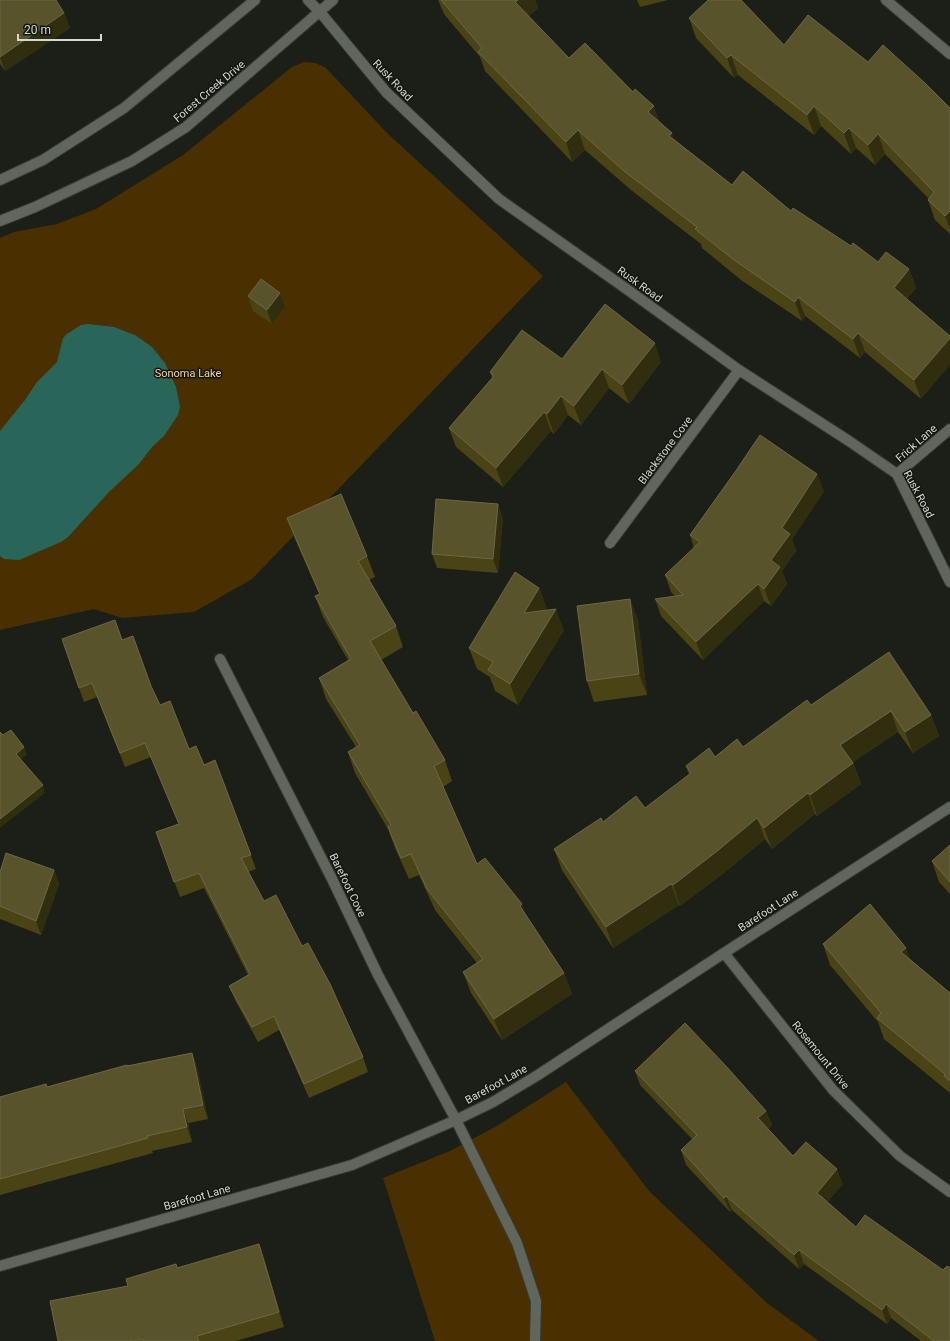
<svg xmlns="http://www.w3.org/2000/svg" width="950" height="1341" font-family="Roboto,sans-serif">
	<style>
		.green { fill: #4a3000 }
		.water { fill: #2a655a }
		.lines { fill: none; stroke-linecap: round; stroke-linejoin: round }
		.minor-casing { stroke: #383b36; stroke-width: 12 }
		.minor { stroke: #61665c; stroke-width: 10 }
		.wall { fill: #494316 }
		.shaded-wall { fill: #302e0e }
		.building { fill: #58532b; stroke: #6c6845 }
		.labels { text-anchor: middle; stroke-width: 3; stroke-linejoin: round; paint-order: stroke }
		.street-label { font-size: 11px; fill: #d6d8d3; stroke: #12160e }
		.park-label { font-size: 11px; fill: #fad49d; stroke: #12160e }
	</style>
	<rect width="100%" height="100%" fill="#1b1f17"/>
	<path class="green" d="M304 62 316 63 326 68 387 133 543 276 252 579 194 612 122 618 94 609 0 630V238L14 232 57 224 96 209 183 155 292 67Z
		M566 1082 649 1191 767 1303 819 1341H435L383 1178 450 1151 497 1126Z"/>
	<path class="water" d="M88 324 114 327 135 335 152 347 165 363 176 387 180 407 178 415 164 436 152 447 139 464 109 492 68 537 61 542 19 560 4 559 0 556V431L25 400 37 382 57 362 63 338 67 334 81 325Z"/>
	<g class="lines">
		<g class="minor-casing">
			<path id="minor" d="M308 0 320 12 386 92 499 199 628 290 739 370 849 441 897 474 950 582
				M886 0 950 54
				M0 180 43 160 124 108 255 0
				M0 221 35 207 132 161 186 127 333 0
				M897 474 950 429
				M610 543 739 370
				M220 659 332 879 378 975 456 1120 517 1243 536 1301 535 1341
				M724 953 833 1090 900 1156 950 1192
				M0 1266 352 1165 456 1120 493 1102 538 1075 724 953 950 807"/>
		</g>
		<use href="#minor" class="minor"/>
	</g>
	<path class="wall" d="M0 0 64 13 70 28 5 71 0 64Z
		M438 0H535L538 8 529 16 569 58 660 123 674 139 732 185 791 211 878 262 909 269 916 288 907 299 921 399 865 352 860 358 805 316 802 321 741 280 702 248 701 244 631 190 585 150 572 162 485 71 480 57 444 14Z
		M637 0H668L640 7Z
		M689 18 784 45 868 62 950 108V234L935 220 928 200 929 199 885 154 875 165 856 148 851 154 821 126 814 135 738 75 734 78 696 38Z
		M280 293 285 307 272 324 253 311 248 296Z
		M562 359 661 362 629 404 609 388 581 425 568 415 554 434 551 431 503 487 456 447 449 428 492 378 490 372Z
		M824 491 792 539 796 551 782 571 787 584 771 606 764 601 703 660 661 616 655 599 675 596 671 592 665 575 694 548 690 535Z
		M287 518 367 556 375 577 369 580 396 626 403 647 381 660 413 713 445 760 452 781 443 787 477 864 525 914 564 973 572 994 502 1040 471 993 463 972 477 963 435 910 419 875 409 879 395 848 388 829 355 773 348 752 356 747 326 699 319 678 348 660 323 617 315 596 319 594 295 539Z
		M503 518 498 573 437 568 432 554Z
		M539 588 547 609 546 610 564 630 518 705 495 691 490 677 477 669 469 648Z
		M638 620 647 695 594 702 587 681Z
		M62 639 122 640 151 686 160 705 189 749 204 765 215 760 256 869 248 872 264 901 302 946 363 1057 368 1072 309 1098 279 1030 258 1042 235 1000 229 986 248 975 204 888 180 897 156 832 179 824 151 757 125 767 97 697 84 702Z
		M811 705 931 715 939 736 913 753 898 732 853 762 861 784 817 816 815 814 772 849 765 839 724 873 680 906 679 905 613 948 562 870 554 849 603 822 645 808 689 775 686 766 743 747Z
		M950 845V894L939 882 932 861Z
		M54 870 59 884 41 935 0 919V872Z
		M823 944 911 960 950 993V1094V1093L884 1039 878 1022 830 965Z
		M192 1053 197 1067 208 1119 188 1123 192 1142 152 1151 153 1153 0 1195V1097L47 1087 127 1066Z
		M635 1071 766 1111 772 1125 768 1129 793 1156 843 1184 827 1202 950 1341H921L891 1318 887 1324 804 1264 799 1269 732 1210 730 1212 686 1165 681 1150 693 1140 640 1085Z
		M264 1258 284 1327 236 1341H58L128 1286 178 1268Z"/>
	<path class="shaded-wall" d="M518 0H535L538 8 522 22 515 2Z
		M64 13 70 28 5 71 0 57Z
		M731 55 738 75 734 78 727 58Z
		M654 106 661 125 648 112Z
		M814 106 821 126 814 135 807 115Z
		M849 128 856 148 851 154 844 133Z
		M578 130 585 150 572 162 566 142Z
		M672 133 678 152 669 136Z
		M878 134 885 154 875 165 868 145Z
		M950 211V229L945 216Z
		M909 269 916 288 901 307 894 288Z
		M280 293 285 307 272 324 267 310Z
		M798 297 805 316 802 321 795 302Z
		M858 333 865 352 860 358 853 339Z
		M950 338V365L921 399 914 380Z
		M655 343 661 362 629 404 622 385Z
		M602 369 609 388 581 425 574 406Z
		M561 396 568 415 554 434 547 414Z
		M544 412 551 431 503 487 496 468Z
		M817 474 824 491 792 539 796 551 782 571 787 584 771 606 764 589 771 560 782 528Z
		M498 504 503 518 498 573 493 559Z
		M758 584 764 601 703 660 696 642Z
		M539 588 547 609 532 634 524 613Z
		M630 599 638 620 647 695 639 674Z
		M556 609 564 630 518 705 510 684Z
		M891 711 898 732 847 766 840 745Z
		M931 715 939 736 913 753 905 732Z
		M24 747 27 755 18 761 16 754Z
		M853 763 861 784 817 816 810 795Z
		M43 785 45 793 0 828V819Z
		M808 793 815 814 772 849 764 828Z
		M757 818 765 839 724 873 680 906 673 885Z
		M54 870 59 884 41 935 36 921Z
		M671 884 679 905 613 948 606 927Z
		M522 904 529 925 520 906Z
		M906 948 914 969 901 952Z
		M564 973 572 994 502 1040 494 1019Z
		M192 1053 197 1067 208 1119 203 1105Z
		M183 1109 188 1123 192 1142 187 1127Z
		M766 1111 772 1125 763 1133 758 1118Z
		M837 1169 843 1184 822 1207 817 1193Z
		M726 1196 732 1210 730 1212 724 1198Z
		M259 1244 264 1258 284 1327 279 1312Z
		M799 1250 804 1264 799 1269 794 1255Z
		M886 1304 891 1318 887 1324 882 1310Z"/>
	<path class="building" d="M0 0H56L64 13 0 57Z
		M441 0H518L515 2 569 58 585 43 633 92 635 89 654 106 648 112 672 133 669 136 732 185 743 171 791 211 793 208 851 246 853 243 878 262 886 252 909 269 894 288 950 336V338L914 380 858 333 853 339 798 297 795 302 734 260 695 229 697 227 624 171 578 130 566 142 478 52 482 48Z
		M708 0H741L784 45 808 15 868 62 883 45 926 84 950 108V211L945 216 928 200 934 192 878 134 868 145 849 128 844 133 814 106 807 115 731 55 727 58 689 18Z
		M261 279 280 293 267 310 248 296Z
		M605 304 655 343 622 385 602 369 574 406 561 396 547 414 544 412 496 468 449 428 494 376 490 372 522 330 562 359Z
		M760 435 817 474 782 528 790 534 771 560 780 567 764 589 758 584 696 642 655 599 683 595 665 575 700 542 690 535 735 472Z
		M341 494 367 556 358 561 396 626 370 641 413 713 416 711 445 760 434 766 477 864 485 858 522 904 520 906 564 973 494 1019 463 972 483 959 427 889 411 854 401 858 388 827 391 825 348 752 360 745 319 678 351 659 315 596 320 594 287 518Z
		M436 499 498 504 493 559 432 554Z
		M515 572 539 588 524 613 556 609 510 684 488 670 493 662 469 648Z
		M630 599 639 674 587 681 577 606Z
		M115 620 122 640 133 636 151 686 160 705 170 701 189 749 196 746 204 765 215 760 251 855 241 858 264 901 276 895 302 946 308 943 330 984 363 1057 304 1084 274 1016 252 1027 229 986 250 974 199 873 174 882 156 832 179 824 145 743 120 753 92 683 79 688 62 639Z
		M889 652 931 715 905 732 891 711 840 745 853 763 810 795 808 793 764 828 757 818 716 852 673 885 671 884 606 927 554 849 601 818 603 822 636 796 645 808 691 773 686 766 709 748 715 757 737 739 743 747 807 700 811 705Z
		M11 730 24 747 16 754 43 785 0 819V732L3 735Z
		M950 845V882L932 861Z
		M6 853 54 870 36 921 0 906V872Z
		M870 904 906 948 901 952 950 993V1081L944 1076 945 1074 877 1018 881 1013 823 944Z
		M685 1023 725 1065 766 1111 758 1118 793 1156 806 1142 837 1169 817 1193 856 1227 865 1215 943 1270 947 1266 950 1268V1341H934L886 1304 882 1310 799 1250 794 1255 726 1196 724 1198 681 1150 697 1135 635 1071Z
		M192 1053 203 1105 183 1109 187 1127 147 1136 148 1138 0 1179V1097L46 1084 47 1087 127 1065V1066Z
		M259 1244 279 1312 197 1336 199 1341H144L143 1339 133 1341H58L50 1301 128 1286 126 1279 176 1264 177 1268Z"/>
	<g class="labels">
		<g class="street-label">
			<text transform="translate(393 80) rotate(47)" y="4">Rusk Road</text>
			<text transform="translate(209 91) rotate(-40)" y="4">Forest Creek Drive</text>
			<text transform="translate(640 284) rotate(36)" y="4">Rusk Road</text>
			<text transform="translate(916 443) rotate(-41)" y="4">Frick Lane</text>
			<text transform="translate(665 450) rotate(-53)" y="4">Blackstone Cove</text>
			<text transform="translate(919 494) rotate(62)" y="4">Rusk Road</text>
			<text transform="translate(348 885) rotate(64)" y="4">Barefoot Cove</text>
			<text transform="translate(768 910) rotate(-33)" y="4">Barefoot Lane</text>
			<text transform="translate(821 1055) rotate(51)" y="4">Rosemount Drive</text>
			<text transform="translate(496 1084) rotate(-29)" y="4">Barefoot Lane</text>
			<text transform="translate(197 1197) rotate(-16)" y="4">Barefoot Lane</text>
		</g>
		<g class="park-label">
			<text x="188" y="377">Sonoma Lake</text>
		</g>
	</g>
	<path d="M18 34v6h83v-6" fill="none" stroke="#d6d8d3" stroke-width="2"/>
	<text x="24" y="34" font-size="12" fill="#d6d8d3" stroke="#12160e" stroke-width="3" paint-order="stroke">20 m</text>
</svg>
